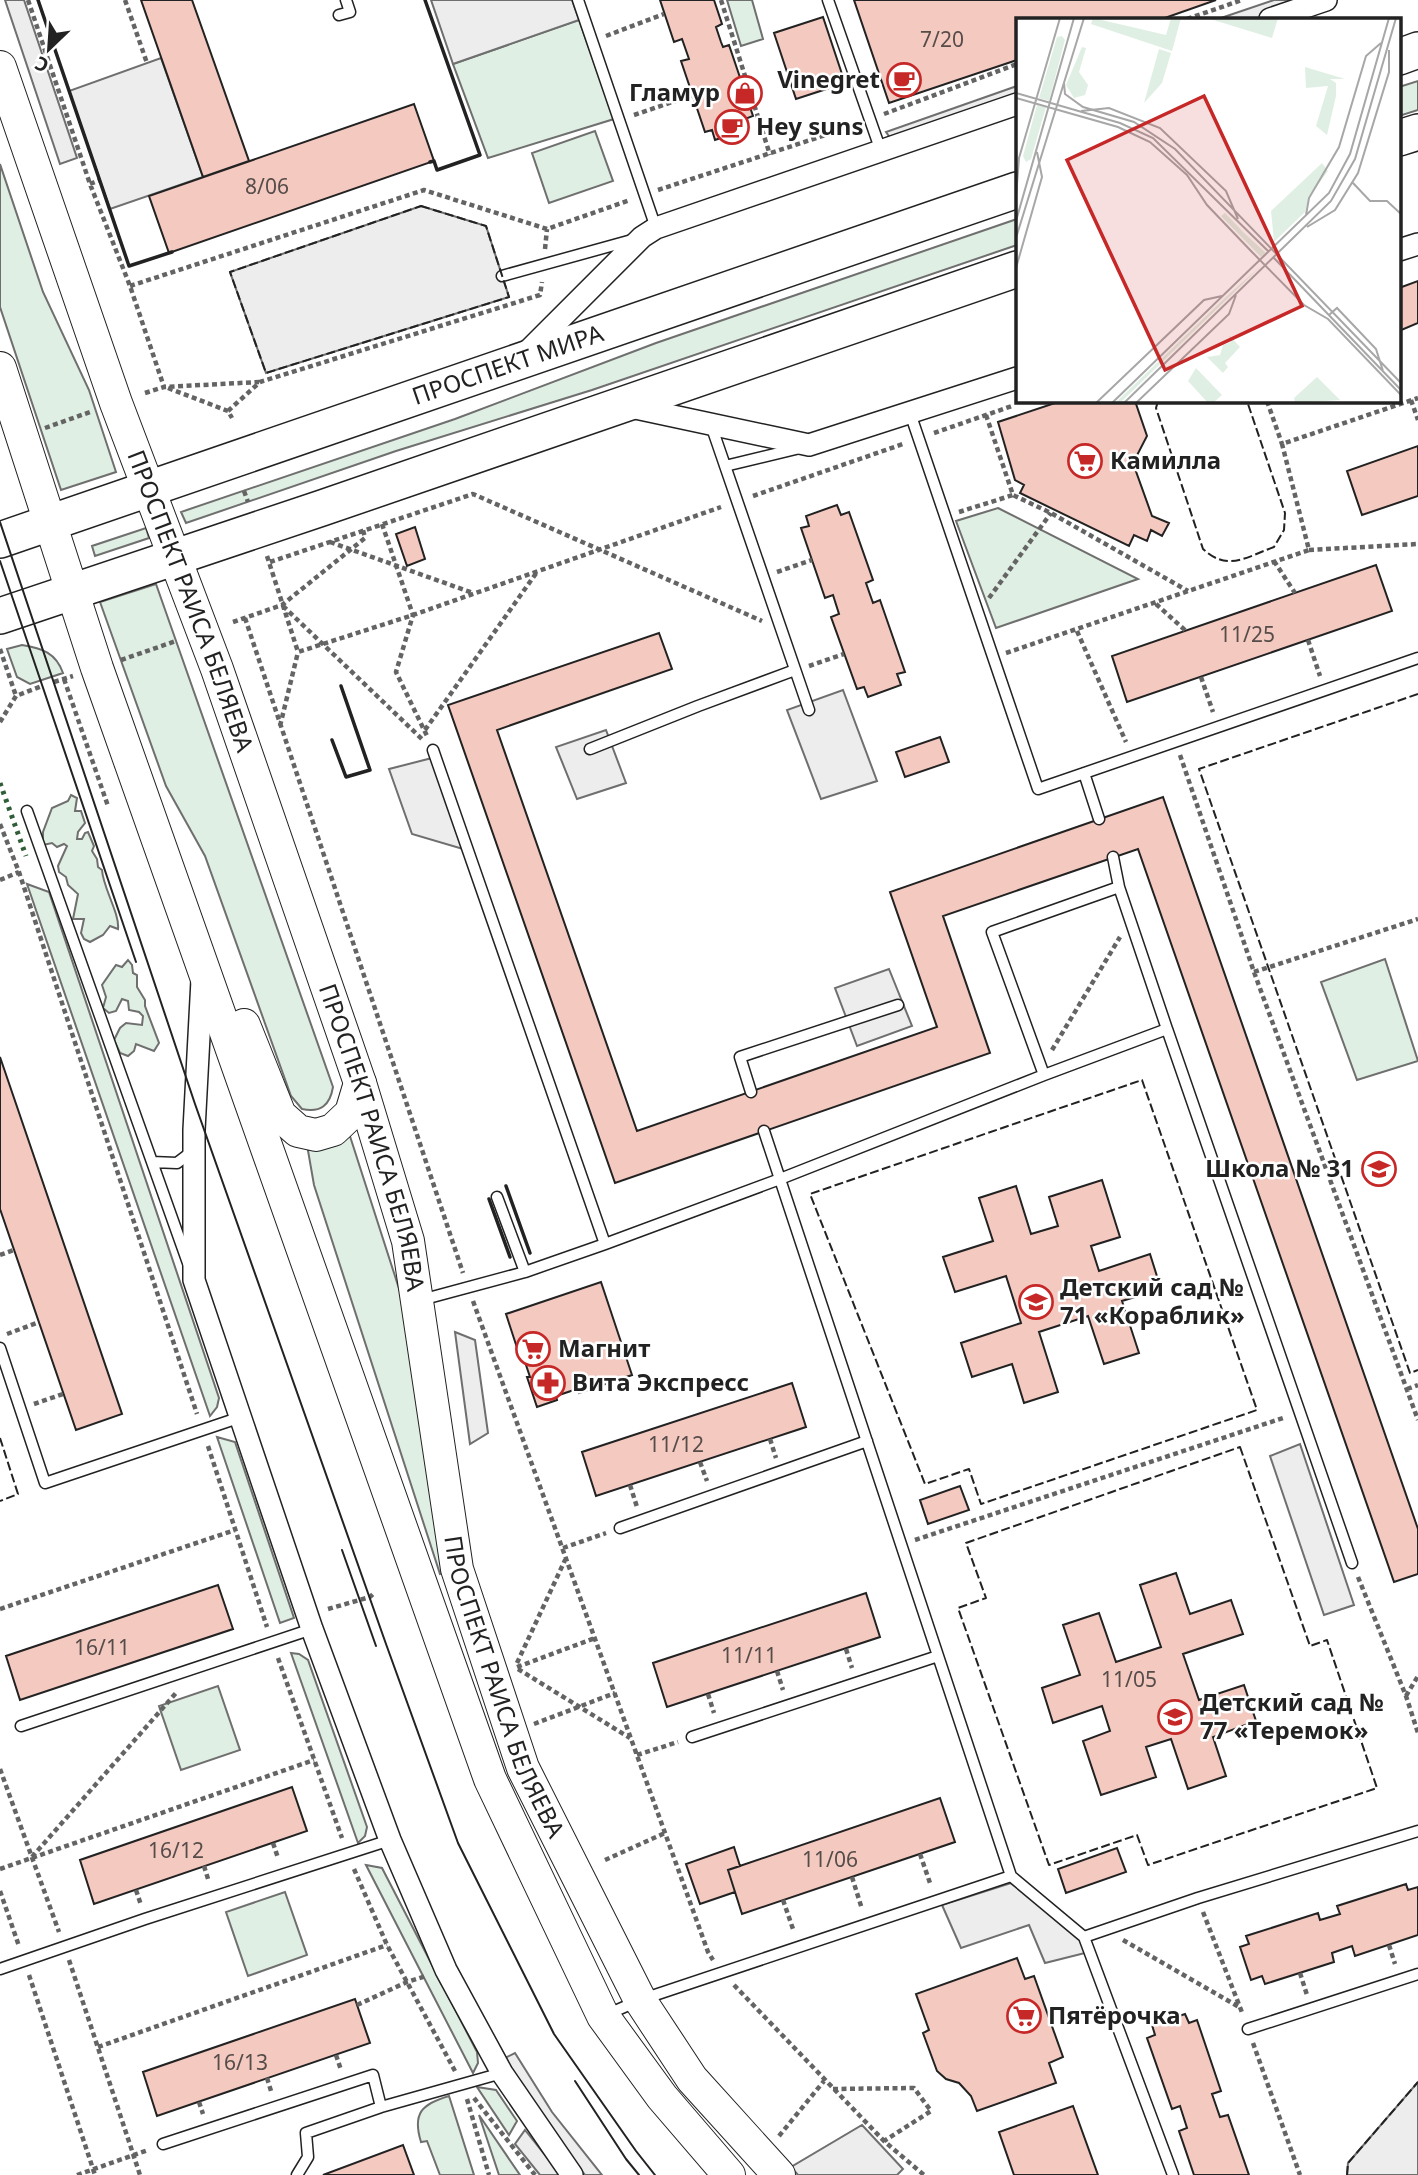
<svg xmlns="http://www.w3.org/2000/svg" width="1418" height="2175" font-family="'Noto Sans',sans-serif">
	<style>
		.green { fill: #e0efe3; stroke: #6f6f6f; stroke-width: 2 }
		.parking { fill: #ededed; stroke: #6f6f6f; stroke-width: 2 }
		.building { fill: #f3c9c0; stroke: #222; stroke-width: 2 }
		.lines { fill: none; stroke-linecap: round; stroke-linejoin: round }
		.lane-casing { stroke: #222; stroke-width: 13 }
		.street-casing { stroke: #222; stroke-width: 24 }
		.secondary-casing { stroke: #222; stroke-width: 34 }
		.primary-casing { stroke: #222; stroke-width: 38 }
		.path { stroke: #646464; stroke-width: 4.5; stroke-dasharray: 5 3.5; stroke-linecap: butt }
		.lane { stroke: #fff; stroke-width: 10 }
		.street { stroke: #fff; stroke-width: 21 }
		.secondary { stroke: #fff; stroke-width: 32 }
		.primary { stroke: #fff; stroke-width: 35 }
		.tram { stroke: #222; stroke-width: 2 }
		.hedge { stroke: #2f5e38; stroke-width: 5; stroke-dasharray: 3.5 5; stroke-linecap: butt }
		.fence { stroke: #222; stroke-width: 2; stroke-dasharray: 9 3.5; stroke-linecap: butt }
		.wall { stroke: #222; stroke-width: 3.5 }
		.labels { text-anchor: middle; stroke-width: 5; stroke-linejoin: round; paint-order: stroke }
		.number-label { font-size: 21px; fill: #564c4a }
		.poi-label { font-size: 24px; font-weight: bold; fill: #222; stroke: #fff; text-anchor: start }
		.street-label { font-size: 24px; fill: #222; stroke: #fff }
		.inset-road { fill: none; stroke: #a7a7a7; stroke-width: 2 }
		.view { fill: #c62828; fill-opacity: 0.15; stroke: #c62828; stroke-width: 3.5 }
		.inset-edge { fill: none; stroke: #222; stroke-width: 3.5 }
	</style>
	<rect width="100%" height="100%" fill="#fff"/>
	<path class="green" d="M727 0H752L763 39 741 46Z
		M579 20 614 119 488 158 453 64Z
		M1418 81V110L1399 116V87Z
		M595 131 613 181 549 203 532 153Z
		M0 164 43 292 89 390 116 472 61 490 0 307Z
		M1017 219V245L592 390 396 451 186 523 181 512 455 419 656 343Z
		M998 508 1138 579 996 628 956 521Z
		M146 528 149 538 95 556 92 546Z
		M156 584 333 1087C330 1105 321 1113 302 1109L291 1096 205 856 166 786 100 602Z
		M22 645C42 648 56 653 63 673L30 684 17 677 7 649Z
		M71 795 77 798 75 811H81L85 823 78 832 77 839H82L85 833 88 832 94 846 92 851 97 859 98 867 102 870C103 888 120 914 118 929L110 926 103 935 90 942 84 939 81 933 84 919H73L78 894 68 885 66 877 59 872 58 866 67 846 64 844 57 847 52 843 43 845V832L52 808 68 801Z
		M27 884 49 892 219 1398 217 1407 210 1416Z
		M1385 959 1418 1061 1357 1080 1321 982Z
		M128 960 132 965 133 973 137 975V987L145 1000V1006L159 1043 154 1051 136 1044 134 1051 128 1056 120 1053 114 1040 120 1028 126 1023 142 1025 143 1016 139 1012 129 1010 128 1001 122 999 116 1011 109 1013 103 1008 106 997 102 985 116 965 122 967Z
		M348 1130 403 1301 447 1572 440 1574 314 1185 307 1145Z
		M217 1437 235 1442 294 1618 280 1623Z
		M291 1653 299 1654 308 1660 367 1827 365 1836 358 1843Z
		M218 1686 240 1750 181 1770 159 1706Z
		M366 1865 382 1868 477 2052 478 2063 473 2073Z
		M285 1892 307 1955 248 1976 226 1912Z
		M477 2087 496 2090 517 2121 509 2135Z
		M449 2096 474 2175H440L427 2141 421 2142C412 2113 422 2104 449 2096Z
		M479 2115 520 2175H499Z"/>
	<path class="parking" d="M5 0H24L77 158 60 164Z
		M431 0H572L579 20 453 64Z
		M1274 0H1326L1270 19H1218Z
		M161 58 203 177 110 209 69 91Z
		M1017 86V104L896 146 886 132Z
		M421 206 486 226 509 297 266 373 230 272Z
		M843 690 877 781 821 799 787 710Z
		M606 730 626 783 577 799 556 747Z
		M432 758 463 849 412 834 389 769Z
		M889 969 912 1026 857 1046 835 988Z
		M455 1332 475 1340 488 1433 470 1444Z
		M1300 1444 1354 1605 1324 1615 1270 1456Z
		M1011 1883 1084 1937 1085 1953 1045 1963 1029 1925 961 1948 942 1905Z
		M515 2053 552 2112 602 2175H585L547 2128 503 2059Z
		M1418 2082V2175H1347L1348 2163Z
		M862 2125 903 2169 897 2175H798L791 2167Z
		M525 2130 561 2175H540L515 2144Z"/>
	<path class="building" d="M141 0H192L249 161 203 177Z
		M660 0H714L722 24 716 27 721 42 723 47 729 45 753 116 742 120 745 130 715 140 712 130 705 132 681 61 689 59 682 39 674 42Z
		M854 0H1216L1162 19H1017V60L889 103Z
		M823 17 845 83 796 99 774 33Z
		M414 104 434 161 169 253 149 196Z
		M1418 281V323L1399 331V288Z
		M1061 401H1135L1147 436 1133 463 1152 516 1169 523 1162 536 1151 530 1147 541 1134 535 1129 546 1020 493 1024 485 1015 480 998 422Z
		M1418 446V496L1362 515 1347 471Z
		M837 505 841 515 849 512 873 580 866 583 873 603 880 600 905 672 897 674 901 685 868 697 864 687 857 689 831 617 839 614 833 595 825 598 801 528 809 526 806 516Z
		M415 527 425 559 407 566 396 534Z
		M1376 565 1392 611 1127 702 1112 656Z
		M659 633 672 669 497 730 637 1131 937 1027 890 892 1163 797 1418 1529V1574L1394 1582 1138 849 943 916 990 1053 615 1183 448 705Z
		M940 737 949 762 905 777 896 752Z
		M0 1057 122 1414 76 1430 0 1209Z
		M1102 1180 1120 1237 1091 1246 1099 1271 1150 1254 1161 1289 1122 1301 1139 1353 1104 1364 1088 1316 1039 1332 1058 1392 1024 1403 1012 1364 972 1377 961 1343 1021 1323 1006 1276 955 1292 943 1257 993 1241 979 1198 1016 1186 1031 1234 1058 1226 1049 1197Z
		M601 1282 632 1375 579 1393 577 1389 556 1396 557 1400 537 1407 527 1377H530L524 1359 521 1360 506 1314Z
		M792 1383 806 1427 596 1496 582 1452Z
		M960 1486 969 1510 928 1524 920 1500Z
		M1176 1573 1190 1614 1231 1600 1243 1634 1183 1654 1199 1700 1244 1685 1256 1721 1213 1737 1226 1776 1188 1789 1171 1739 1146 1747 1156 1777 1101 1795 1083 1741 1110 1731 1102 1706 1053 1723 1042 1688 1080 1675 1063 1625 1099 1613 1116 1662 1161 1647 1140 1585Z
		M218 1585 233 1629 20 1700 6 1656Z
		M866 1593 880 1637 667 1707 653 1663Z
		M292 1787 307 1831 94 1904 80 1860Z
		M940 1798 955 1842 742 1914 728 1870Z
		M734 1847 740 1866 728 1870 735 1892 700 1904 686 1864Z
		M1117 1848 1126 1872 1066 1893 1058 1869Z
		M1406 1884 1408 1890 1418 1887V1935L1355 1956 1352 1946 1332 1953 1334 1962 1265 1984 1262 1976 1251 1980 1240 1947 1249 1944 1246 1936 1318 1913 1320 1920 1340 1914 1337 1906Z
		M1017 1958 1025 1979 1034 1976 1063 2057 1049 2063 1056 2083 977 2111 971 2096 959 2083 946 2079 937 2071 923 2033 929 2030 916 1994Z
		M355 1999 370 2043 157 2116 143 2072Z
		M1185 2014 1189 2023 1197 2020 1221 2091 1212 2094 1220 2117 1228 2115 1249 2175H1194L1179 2131 1187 2128 1180 2106 1172 2109 1147 2038 1155 2035 1152 2025Z
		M1073 2106 1098 2175H1014L999 2132Z
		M403 2145 414 2175H323Z"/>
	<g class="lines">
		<g class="lane-casing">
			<path id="lane" d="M578 0 656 228
				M828 0 881 151
				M339 15 350 12 346 0
				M502 276 632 240
				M910 413 1038 789 1418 658
				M711 425 809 710
				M725 466 800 448
				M590 749 698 706 795 670
				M433 750 605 1244
				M1084 773 1099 819
				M27 811 188 1263
				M1113 857 1119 887
				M1044 1075 992 932 1119 887 1167 1029
				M751 1092 740 1057 898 1005
				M152 1162 177 1163 194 1150
				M497 1197 525 1272
				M421 1300 525 1272 605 1244 780 1179 1044 1075 1167 1029 1352 1563
				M0 1348 45 1483 241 1417
				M620 1528 867 1441
				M21 1726 312 1629
				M692 1737 938 1656
				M1011 1876 1084 1937 1198 1898 1418 1831
				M1084 1937 1173 2175
				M0 1969 145 1919 390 1840
				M606 2015 640 2000 1011 1876 764 1131
				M1248 2029 1418 1974
				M163 2144 373 2075 381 2107 502 2073
				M297 2175 308 2157 306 2133 381 2107"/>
		</g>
		<g class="street-casing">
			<path id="street" d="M1270 19 1326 0
				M1399 250 1418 244
				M527 352 642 237 656 228 1017 104
				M626 406 809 445 1017 378
				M202 980 194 1130V1280L312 1629 390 1840 446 1970 502 2073 572 2175"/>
		</g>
		<g class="secondary-casing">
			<g id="secondary">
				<path id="s1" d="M0 67 116 403 217 669 360 1083 408 1241 457 1569 523 1768 640 2000 692 2079 779 2175"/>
				<path d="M0 368 97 668 490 1779 603 2016 662 2097 729 2175"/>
				<path d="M244 1025 280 1115 298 1131 316 1135 333 1130 351 1113 360 1083"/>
			</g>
		</g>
		<g class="primary-casing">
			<g id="primary">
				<path d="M1399 57 1418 50"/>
				<path d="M1399 138 1418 132"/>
				<path id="s2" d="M0 540 1017 190"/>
				<path d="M0 616 322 508 1017 269"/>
			</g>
		</g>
		<path class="path" d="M28 0 90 184 130 286 164 387
			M125 0 147 63
			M721 0 770 155
			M1187 19 1242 0
			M606 36 664 14
			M884 114 1017 64
			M634 115 693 95
			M90 184 100 180
			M658 190 856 125
			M545 249 547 229
			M130 286 424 190 547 229 630 200
			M168 388 228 411 232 418
			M145 393 164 387 259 382
			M1411 400 1418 420
			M1267 401 1282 444
			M228 411 260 382 540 295 542 282
			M986 415 1013 495 1051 513 1188 591
			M45 428 93 411
			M934 433 1012 406
			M244 491 248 502
			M753 496 903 444
			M959 512 1013 495
			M382 524 413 615 396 672 427 736
			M330 542 473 593
			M1309 550 1418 544
			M267 556 298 652 413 615 721 507
			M1274 561 1295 593
			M270 562 473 494 762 621
			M777 572 812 560
			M989 598 1051 513
			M1156 604 1186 631
			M283 606 423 740
			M245 618 463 1273
			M233 622 282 605 365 538 363 530
			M1077 631 1126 742
			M1308 640 1320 676
			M0 649 16 696
			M1006 653 1309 550 1282 444 1418 398
			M121 660 176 641
			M809 666 844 654
			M1201 677 1213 712
			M64 679 108 806
			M54 682 73 676
			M0 722 16 696 42 686
			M280 726 298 652
			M425 730 537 572
			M1180 755 1254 972 1418 1420
			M0 824 19 872 197 1414
			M0 880 19 872
			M1254 972 1418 919
			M1052 1050 1120 937
			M0 1255 14 1250
			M473 1301 708 1952 713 1960
			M7 1334 39 1322
			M1407 1389 1418 1385
			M34 1404 63 1394
			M770 1439 776 1458
			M208 1446 267 1627
			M700 1462 707 1481
			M630 1485 637 1507
			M915 1540 1286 1417
			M563 1548 606 1533
			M1358 1577 1406 1696 1418 1733
			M0 1609 235 1530
			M328 1609 370 1597 374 1593
			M846 1649 852 1668
			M278 1658 342 1838
			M517 1663 566 1558
			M517 1667 595 1638
			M518 1669 630 1738
			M777 1671 783 1690
			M708 1694 714 1713
			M1406 1696 1418 1676
			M534 1724 615 1693
			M637 1755 678 1742
			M0 1769 59 1932
			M273 1843 278 1858
			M920 1854 931 1886
			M32 1857 176 1693
			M605 1860 665 1833
			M204 1866 209 1882
			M0 1869 314 1760
			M354 1869 387 1945 455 2071
			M852 1877 862 1909
			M136 1890 141 1905
			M0 1891 19 1946
			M783 1900 794 1932
			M1203 1912 1243 2015
			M1123 1940 1239 2007
			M1389 1945 1395 1964
			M69 1960 140 2175
			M1300 1973 1307 1995
			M29 1975 95 2175
			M734 1985 884 2141 924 2175
			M357 2005 407 1982 426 1976
			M1253 2043 1300 2175
			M98 2047 387 1945
			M336 2055 341 2070
			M267 2078 271 2091
			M833 2089 914 2088 931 2111 884 2141
			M474 2098 535 2175
			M467 2099 489 2175
			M199 2102 203 2114
			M779 2136 824 2081
			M77 2175 148 2150"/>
		<use href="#lane" class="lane"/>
		<use href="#street" class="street"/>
		<use href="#secondary" class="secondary"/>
		<use href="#primary" class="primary"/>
		<path class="tram" d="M0 522 195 1104 386 1644 458 1843 554 2034 636 2151 655 2175
			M0 561 136 962
			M342 1550 376 1646
			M575 2081 626 2159 639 2175"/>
		<path class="hedge" d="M0 783 26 856"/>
		<path class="fence" d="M421 206 486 226 509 297 266 373 230 272Z
			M1158 401 1156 408 1203 549C1228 572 1246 557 1274 547L1284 530 1285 513 1247 401
			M1418 694 1199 769 1410 1373 1418 1370
			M1142 1080 1257 1410 981 1504 969 1469 925 1484 810 1194Z
			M0 1438 18 1494 0 1501
			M1240 1447 1310 1646 1327 1640 1377 1788 1148 1865 1137 1835 1049 1865 958 1608 986 1598 966 1543Z
			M1347 2175 1348 2163 1418 2082"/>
		<path class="wall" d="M38 0 129 266 172 252
			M425 0 480 155 437 170 434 161 430 162
			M332 740 346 777 370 770 341 686
			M506 1186 530 1253
			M489 1199 510 1257"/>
	</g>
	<defs>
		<g id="cafe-ring" transform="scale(1.75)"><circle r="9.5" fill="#fff" stroke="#c62828" stroke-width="1.5"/><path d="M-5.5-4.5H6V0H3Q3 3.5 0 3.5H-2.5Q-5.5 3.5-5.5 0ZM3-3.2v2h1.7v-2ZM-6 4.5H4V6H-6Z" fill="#c62828"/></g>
		<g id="shop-ring" transform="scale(1.75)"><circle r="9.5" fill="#fff" stroke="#c62828" stroke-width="1.5"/><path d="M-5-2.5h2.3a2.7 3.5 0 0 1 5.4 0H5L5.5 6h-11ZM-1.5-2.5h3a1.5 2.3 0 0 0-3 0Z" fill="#c62828"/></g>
		<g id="supermarket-ring" transform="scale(1.75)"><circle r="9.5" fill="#fff" stroke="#c62828" stroke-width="1.5"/><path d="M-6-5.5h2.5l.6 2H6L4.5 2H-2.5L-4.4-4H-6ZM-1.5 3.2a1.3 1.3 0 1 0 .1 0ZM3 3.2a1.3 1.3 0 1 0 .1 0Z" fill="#c62828"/></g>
		<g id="school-ring" transform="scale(1.75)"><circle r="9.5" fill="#fff" stroke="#c62828" stroke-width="1.5"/><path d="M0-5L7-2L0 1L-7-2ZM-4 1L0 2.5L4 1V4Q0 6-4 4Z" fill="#c62828"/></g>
		<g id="pharmacy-ring" transform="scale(1.75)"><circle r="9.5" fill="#fff" stroke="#c62828" stroke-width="1.5"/><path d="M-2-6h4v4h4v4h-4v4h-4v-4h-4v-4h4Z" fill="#c62828"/></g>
	</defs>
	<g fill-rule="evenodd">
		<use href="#cafe-ring" x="904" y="80"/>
		<use href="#shop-ring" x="745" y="93"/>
		<use href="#cafe-ring" x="732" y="127"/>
		<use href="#supermarket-ring" x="1085" y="461"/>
		<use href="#school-ring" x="1379" y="1169"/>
		<use href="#school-ring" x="1036" y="1302"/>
		<use href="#supermarket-ring" x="533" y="1349"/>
		<use href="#pharmacy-ring" x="548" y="1383"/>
		<use href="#school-ring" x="1175" y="1717"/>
		<use href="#supermarket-ring" x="1024" y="2016"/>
	</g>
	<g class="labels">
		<g class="number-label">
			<text x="942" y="47">7/20</text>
			<text x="267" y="194">8/06</text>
			<text x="1247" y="642">11/25</text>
			<text x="676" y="1452">11/12</text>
			<text x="102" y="1655">16/11</text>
			<text x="749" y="1663">11/11</text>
			<text x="1129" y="1687">11/05</text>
			<text x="176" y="1858">16/12</text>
			<text x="830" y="1867">11/06</text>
			<text x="240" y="2070">16/13</text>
		</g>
		<g class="poi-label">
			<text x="880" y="88" text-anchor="end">Vinegret</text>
			<text x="720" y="101" text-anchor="end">Гламур</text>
			<text x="756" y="135">Hey suns</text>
			<text x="1110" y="469">Камилла</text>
			<text x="1354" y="1177" text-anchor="end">Школа № 31</text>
			<text x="1060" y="1296">Детский сад №<tspan x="1060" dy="28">71 «Кораблик»</tspan></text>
			<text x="558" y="1357">Магнит</text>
			<text x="572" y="1391">Вита Экспресс</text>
			<text x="1200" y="1711">Детский сад №<tspan x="1200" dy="28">77 «Теремок»</tspan></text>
			<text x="1048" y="2024">Пятёрочка</text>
		</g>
		<g class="street-label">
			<text dy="8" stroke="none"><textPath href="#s2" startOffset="537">ПРОСПЕКТ МИРА</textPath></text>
			<text dy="8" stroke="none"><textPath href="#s1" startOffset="567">ПРОСПЕКТ РАИСА БЕЛЯЕВА</textPath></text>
			<text dy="8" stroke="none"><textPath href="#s1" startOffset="1134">ПРОСПЕКТ РАИСА БЕЛЯЕВА</textPath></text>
			<text dy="8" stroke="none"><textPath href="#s1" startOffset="1701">ПРОСПЕКТ РАИСА БЕЛЯЕВА</textPath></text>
		</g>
	</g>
	<g transform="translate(1016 18)">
		<rect width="385" height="385" fill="#fff"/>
		<path d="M77 0 150 17 155 0H165L156 33 75 6ZM191 0H262L256 20ZM46 18 49 22 33 83 23 80 41 19ZM66 29 70 30 63 54 72 67 69 77 58 80 50 67ZM143 31 155 35 146 65 128 85ZM289 49 329 61H314L320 65V78L311 117 300 108 312 68 290 70ZM21 87 30 89 15 141 10 144 7 138ZM306 145 312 153 293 179 289 194 258 224 255 193ZM209 195 228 215 250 235 245 239 205 198ZM246 247 104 385H99L212 277ZM213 317 224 329 209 345 212 349 207 355 191 339 204 337 207 327 215 324ZM180 350 206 377 197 385H192L172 363ZM301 359 324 382 279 385 278 380Z" fill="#e0efe3"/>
		<path class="inset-road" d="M48 65 49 76 67 89 118 104 159 131 385 365M0 75 104 105 137 120 252 233M0 80 102 109 134 124 171 157 191 187 235 233 288 287 312 301 385 377M65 93 93 90 144 110 210 173 222 201M337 165 354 183H371L385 196M0 179 3 140 44 0M290 197 293 180 323 129 350 38 365 25M0 203 58 0M291 209 319 192 342 155 373 54V32M0 220 68 0M257 239 385 372M0 250 26 159 21 134M313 297 321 290 360 331 367 353M80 385 188 282 206 278M96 385 313 175 334 136 373 0M108 385 315 183 339 141 380 0M120 385 213 296 220 277"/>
		<path class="view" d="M188 78 286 288 149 352 51 142Z"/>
		<rect width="385" height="385" class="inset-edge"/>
	</g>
	<g transform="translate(49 49) rotate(205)" stroke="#ffffff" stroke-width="5" paint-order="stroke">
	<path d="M0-5L12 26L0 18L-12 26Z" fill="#222222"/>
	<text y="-10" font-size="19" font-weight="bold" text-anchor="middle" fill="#222222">С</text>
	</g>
</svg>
